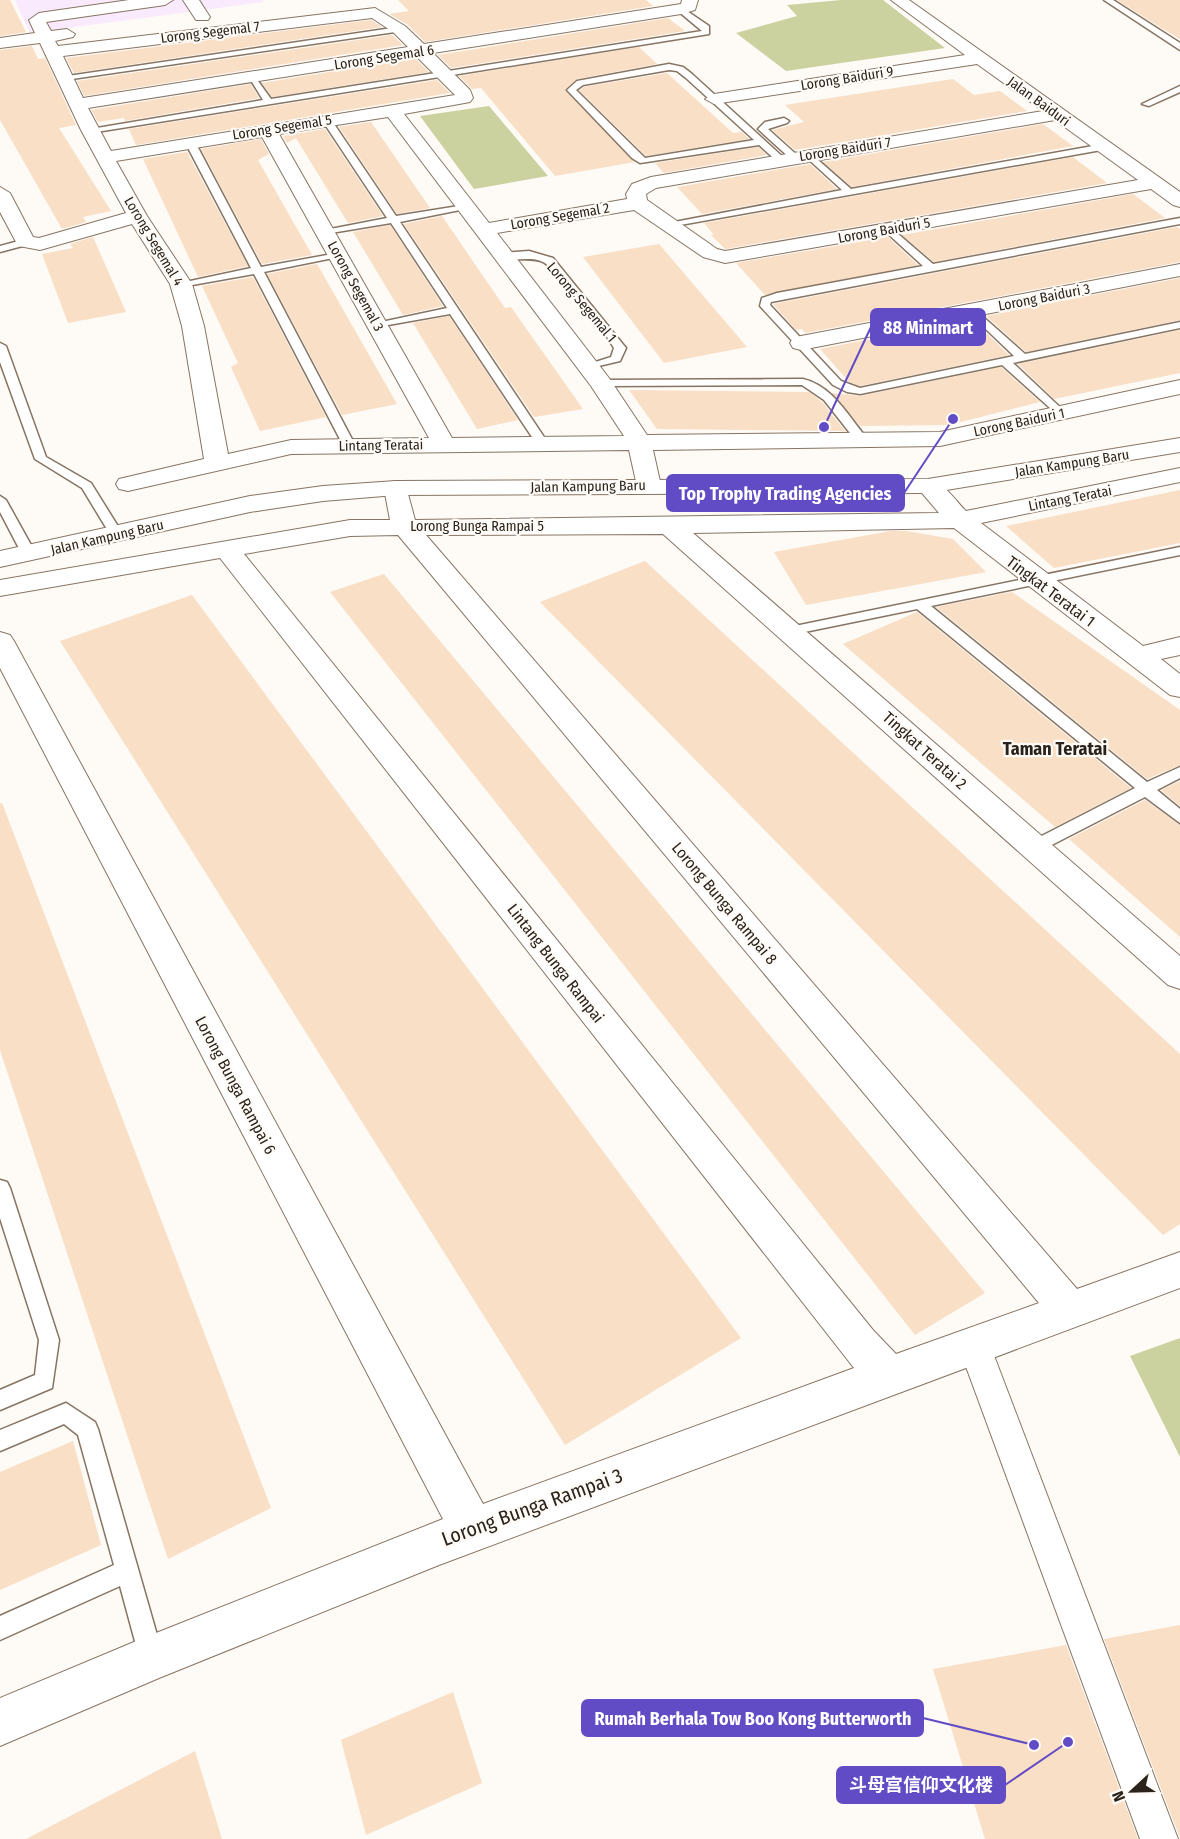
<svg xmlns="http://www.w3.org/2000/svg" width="1180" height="1839" font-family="'Fira Sans Condensed','Noto Sans SC',sans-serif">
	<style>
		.industrial { fill: #faeafd }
		.green { fill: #ccd29f }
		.building { fill: #f8dfc5 }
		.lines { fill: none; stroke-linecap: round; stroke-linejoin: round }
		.service-casing { stroke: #877564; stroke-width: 3 }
		.pedestrian-casing { stroke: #877564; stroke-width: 2 }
		.minor-casing { stroke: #877564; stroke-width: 2 }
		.tertiary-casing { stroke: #877564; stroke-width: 2 }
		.service { fill: #fff; fill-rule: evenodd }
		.pedestrian { fill: #fff; fill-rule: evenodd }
		.minor { fill: #fff; fill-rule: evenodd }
		.tertiary { fill: #fff; fill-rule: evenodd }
		.labels { text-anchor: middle; stroke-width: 4.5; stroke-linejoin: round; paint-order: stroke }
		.far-street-label { font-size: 14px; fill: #2a231c; stroke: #fefaf6 }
		.street-label { font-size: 16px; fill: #2a231c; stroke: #fefaf6 }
		.neighbourhood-label { font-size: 18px; font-weight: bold; fill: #2a231c; stroke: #fefaf6 }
		.near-street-label { font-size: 20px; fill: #2a231c; stroke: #fefaf6 }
		.leader { fill: none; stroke: #614cc5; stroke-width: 2 }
		.callout-dot { fill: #614cc5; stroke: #fefaf6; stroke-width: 2 }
		.callout { fill: #614cc5; stroke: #614cc5; stroke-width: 2 }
		.callout-label { font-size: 18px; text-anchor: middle; font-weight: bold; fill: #fff }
	</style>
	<rect width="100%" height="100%" fill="#fefaf6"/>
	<path class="industrial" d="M15 0H262L264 2 30 33Z"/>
	<path class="green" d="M841 0H883L945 48 786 71 736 33 797 16 787 5Z
		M489 106 548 176 474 189 420 116Z
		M1180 1338V1457L1130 1356Z"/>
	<path class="building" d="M0 0H10L26 32 0 36Z
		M398 0H646L653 6 425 42 407 24 389 14 409 11Z
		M1117 0H1180V39L1163 29Z
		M668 18 685 31 451 68 438 55Z
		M371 20 382 27 74 73 66 58Z
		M392 35 403 45 84 96 77 81Z
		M32 46 38 59 45 58 76 125 59 128 111 211 83 217 86 222 62 229 0 120V50Z
		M639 47 657 64 577 79 565 90 635 162 555 176 481 88 472 89 459 76Z
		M415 58 429 72 272 97 262 83Z
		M667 73 733 133 742 132 749 139 646 156 579 90 584 87Z
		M953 79 974 95 1000 91 1027 111 795 150 772 130 804 122 785 105Z
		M437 80 450 93 136 145 129 129Z
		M251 84 259 98 125 121 124 118 98 122 91 110Z
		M371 122 430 208 397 214 339 127Z
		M1043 124 1073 146 852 187 823 162Z
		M325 129 383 216 348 223 296 138 287 143 283 136Z
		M261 139 269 154 258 160 312 255 262 264 201 149Z
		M758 147 767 155 664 173 655 163Z
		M187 152 248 266 198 277 143 159Z
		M1073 157 1107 183 725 249 711 235H714L704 223Z
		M810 164 837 189 702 214 677 187Z
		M1133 194 1165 218 934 262 902 235Z
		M442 216 505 308 511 307 583 409 534 417 404 224Z
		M390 225 443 306 403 315 353 232Z
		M1177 227 1180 229V262L805 333 802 329 796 330 773 304Z
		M93 237 126 312 68 323 42 254 73 248 70 244Z
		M888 237 918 265 765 295 736 263Z
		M659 244 747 347 664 363 583 257Z
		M317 264 397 404 342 415 267 274Z
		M253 277 326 417 260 431 231 367 238 363 202 286Z
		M1180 278V320L1026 352 986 316Z
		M449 316 518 420 477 429 413 323Z
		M972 319 1009 355 860 386 849 382 820 349Z
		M1180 330V373L1054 399 1018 364Z
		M1001 367 1040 402 949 425 860 426 832 393 860 396Z
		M629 390 809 392 822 402 845 431 657 429Z
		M1180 490V543L1054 568 1006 526Z
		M891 531H906L953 539 986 572 806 605 774 552Z
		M645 561 1180 1054V1224L1163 1235 540 602Z
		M384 574 985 1293 915 1335 330 592Z
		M1012 592 1180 710V765L1147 779 936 607Z
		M192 595 741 1338 565 1445 60 641Z
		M917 612 1131 788 1055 827 843 644Z
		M1180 781V806L1161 790Z
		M1145 800 1180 825V937L1069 839Z
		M0 803H2L271 1508 168 1559 0 1050Z
		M73 1441 101 1545 0 1590V1472Z
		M1180 1625V1838L1104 1639Z
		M1066 1645 1138 1839H985L933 1669Z
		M453 1692 482 1783 366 1835 341 1740Z
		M195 1751 222 1839H26Z"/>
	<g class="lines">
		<g class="service-casing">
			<path id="service" d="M1104 0H1113L1180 43V50Z
				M681 7 709 26V34L90 133 85 130 263 100 249 77 253 74 271 99 702 31 678 11Z
				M399 27 402 31 65 80 61 77Z
				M669 64 683 67 692 74 784 158V162H778L759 145 640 163 632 158 567 90 577 81ZM669 70 677 71 686 78 754 140 645 158 576 90 583 85Z
				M1180 86V92L1149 106 1142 104Z
				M324 118H330L396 216 465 205 470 208 400 222 548 443 546 446H538L450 314 377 327 372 324 447 308 391 223 325 234 320 231 387 218 322 120Z
				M784 118 789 121 787 123 768 129 798 156V160H792L758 129 765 122Z
				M187 140 195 142 261 267 338 253 343 256 264 272 355 445 353 448 343 445 254 274 181 287 176 284 251 268 185 142Z
				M1104 144 1107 145V149L669 227 664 224 842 190 806 157 804 155 809 152 851 189Z
				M1180 218V224L771 302 770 305 841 381 860 388 1014 356 968 312 967 310 972 307 1025 354 1180 322V328L1013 363 1064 411 1066 413 1060 417 1002 365 860 394 847 392 833 385 760 306 762 298 777 293 923 266 886 232 885 230 890 227 933 264Z
				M26 239 30 240V244L0 252V246Z
				M529 251 553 258 626 348 620 361 586 369V365L611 357 614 348 607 337C597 325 553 266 543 262 529 255 509 264 498 256L503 253Z
				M0 343 6 346 46 457 91 483 124 536 123 539H113L82 488 35 459 0 362Z
				M803 379C832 386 847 414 865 436V442H857L824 400 802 385 601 386 595 383 601 380Z
				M0 496 6 500 36 554 34 557 29 558 22 554 0 512Z
				M1180 547V555L931 606 1147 782 1180 767V778L1157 790 1180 809V823L1145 797 1040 851H1028L1026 847 1028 843 1135 788 917 609 790 635 783 631 790 627Z
				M0 1180 7 1182 10 1188 59 1340 52 1388 0 1410V1390L35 1375 39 1340 0 1218Z
				M66 1403 95 1422 98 1429 163 1656 159 1664 151 1668 143 1664 139 1656 120 1586 0 1640V1616L114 1565 78 1435 64 1424 0 1451V1430Z"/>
		</g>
		<g class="pedestrian-casing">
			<path id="pedestrian" d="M974 1330 985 1335 990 1345 1178 1839H1140L958 1345 963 1335Z"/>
		</g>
		<g class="minor-casing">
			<path id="minor" d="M129 0H173L165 5 46 22 51 31 67 29 75 34 73 37 55 41 58 46 375 8 405 26 424 44 681 4 682 0H698L695 10 681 14 433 53 470 90 473 98 470 102 404 114 489 223 627 199 626 194 632 184 651 177 1043 111 977 64 714 104 705 99 714 94 965 55 891 0H909L1180 192V207L1173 205 1151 189 725 263 703 257 634 210 497 233 609 378 647 435 940 432 1180 380V394L940 446 653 450 661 486 658 491 649 493 640 491 637 486 629 450 291 454 128 491 119 489 116 484 119 479 204 459 182 326 170 284 132 224 40 250 19 246 16 242 0 212V187L10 193 33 237 39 238 126 213 81 130 40 43 0 48V38L35 33 29 20 39 13ZM372 18 393 32 408 47 83 98 63 56ZM416 56 455 95 111 151 88 108ZM388 117 591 386 624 436 452 438 279 134ZM1055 120 1138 180 725 251 717 249 647 200 646 194 656 188ZM262 137 429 438 291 440 228 454 204 326 192 284 147 216 116 161Z
				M183 0H199L210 17 208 20H196Z
				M1180 264V276L801 350 793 348 790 343 793 338 801 336Z
				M1180 468V482L981 523 1143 646 1180 637V655L1161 659 1180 674V697L1170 695 954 528 693 533 1180 956V989L1168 985 663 534 426 535 1077 1289 1180 1252V1288L439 1565 159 1678 0 1746V1698L146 1637 443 1519 0 668V632L10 635 14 641 483 1504 854 1368 220 558 0 596V580L350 520H390L384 488 387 483 396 481 405 483 415 520 939 513 916 486 919 481C940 475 952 497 966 511ZM398 535 1039 1303 896 1354 873 1330 244 554 350 536Z"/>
		</g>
		<g class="tertiary-casing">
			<path id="tertiary" d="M1180 438V452L928 493 396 495 323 501 250 512 0 567V551L250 496 323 486 396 481 928 479Z"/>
		</g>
		<use href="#service" class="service"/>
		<use href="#pedestrian" class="pedestrian"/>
		<use href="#minor" class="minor"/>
		<use href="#tertiary" class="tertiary"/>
	</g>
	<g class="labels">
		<g class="far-street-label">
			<text transform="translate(210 32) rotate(-7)" y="5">Lorong Segemal 7</text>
			<text transform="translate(384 57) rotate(-9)" y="5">Lorong Segemal 6</text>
			<text transform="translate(847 78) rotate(-9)" y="5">Lorong Baiduri 9</text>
			<text transform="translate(1039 101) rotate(36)" y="5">Jalan Baiduri</text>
			<text transform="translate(282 127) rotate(-9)" y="5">Lorong Segemal 5</text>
			<text transform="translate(845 149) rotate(-9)" y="5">Lorong Baiduri 7</text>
			<text transform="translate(560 216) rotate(-10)" y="5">Lorong Segemal 2</text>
			<text transform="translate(884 230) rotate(-10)" y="5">Lorong Baiduri 5</text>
			<text transform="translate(154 241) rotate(59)" y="5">Lorong Segemal 4</text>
			<text transform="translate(356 286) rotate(61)" y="5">Lorong Segemal 3</text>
			<text transform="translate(1044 297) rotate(-11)" y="5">Lorong Baiduri 3</text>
			<text transform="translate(582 302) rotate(50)" y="5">Lorong Segemal 1</text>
			<text transform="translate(1019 422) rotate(-12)" y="5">Lorong Baiduri 1</text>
			<text transform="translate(381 445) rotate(-1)" y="5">Lintang Teratai</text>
			<text transform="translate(1072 463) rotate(-9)" y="5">Jalan Kampung Baru</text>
			<text transform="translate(588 486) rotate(-1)" y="5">Jalan Kampung Baru</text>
			<text transform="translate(1070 498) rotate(-11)" y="5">Lintang Teratai</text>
			<text x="477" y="531">Lorong Bunga Rampai 5</text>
			<text transform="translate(107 537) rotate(-13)" y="5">Jalan Kampung Baru</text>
		</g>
		<g class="street-label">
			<text transform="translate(1051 591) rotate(37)" y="6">Tingkat Teratai 1</text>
			<text transform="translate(925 750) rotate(42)" y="6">Tingkat Teratai 2</text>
			<text transform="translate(725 903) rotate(50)" y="6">Lorong Bunga Rampai 8</text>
			<text transform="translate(556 963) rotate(52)" y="6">Lintang Bunga Rampai</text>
			<text transform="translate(236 1085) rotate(62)" y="6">Lorong Bunga Rampai 6</text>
		</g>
		<g class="neighbourhood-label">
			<text x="1055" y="755">Taman Teratai</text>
		</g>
		<g class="near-street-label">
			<text transform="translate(532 1507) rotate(-20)" y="7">Lorong Bunga Rampai 3</text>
		</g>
	</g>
	<path class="leader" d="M824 427L871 327M953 419L904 493M1034 1745L923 1718M1068 1742L1005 1785"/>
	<g class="callout-dot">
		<circle cx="824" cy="427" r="6"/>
		<circle cx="953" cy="419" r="6"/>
		<circle cx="1034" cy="1745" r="6"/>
		<circle cx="1068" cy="1742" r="6"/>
	</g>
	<g class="callout">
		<rect x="871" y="309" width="114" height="36" rx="6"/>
		<rect x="667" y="475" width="237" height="36" rx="6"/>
		<rect x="582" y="1700" width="341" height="36" rx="6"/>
		<rect x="837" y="1767" width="168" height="36" rx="6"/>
	</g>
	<g class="callout-label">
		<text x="928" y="334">88 Minimart</text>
		<text x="785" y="500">Top Trophy Trading Agencies</text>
		<text x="753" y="1725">Rumah Berhala Tow Boo Kong Butterworth</text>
		<text x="921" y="1791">斗母宫信仰文化楼</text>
	</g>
	<g transform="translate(1132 1791) rotate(248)" stroke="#fefaf6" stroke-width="4.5" paint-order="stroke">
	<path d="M0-4.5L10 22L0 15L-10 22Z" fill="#2a231c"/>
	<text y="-9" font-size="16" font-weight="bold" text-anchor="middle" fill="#2a231c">N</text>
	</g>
</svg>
